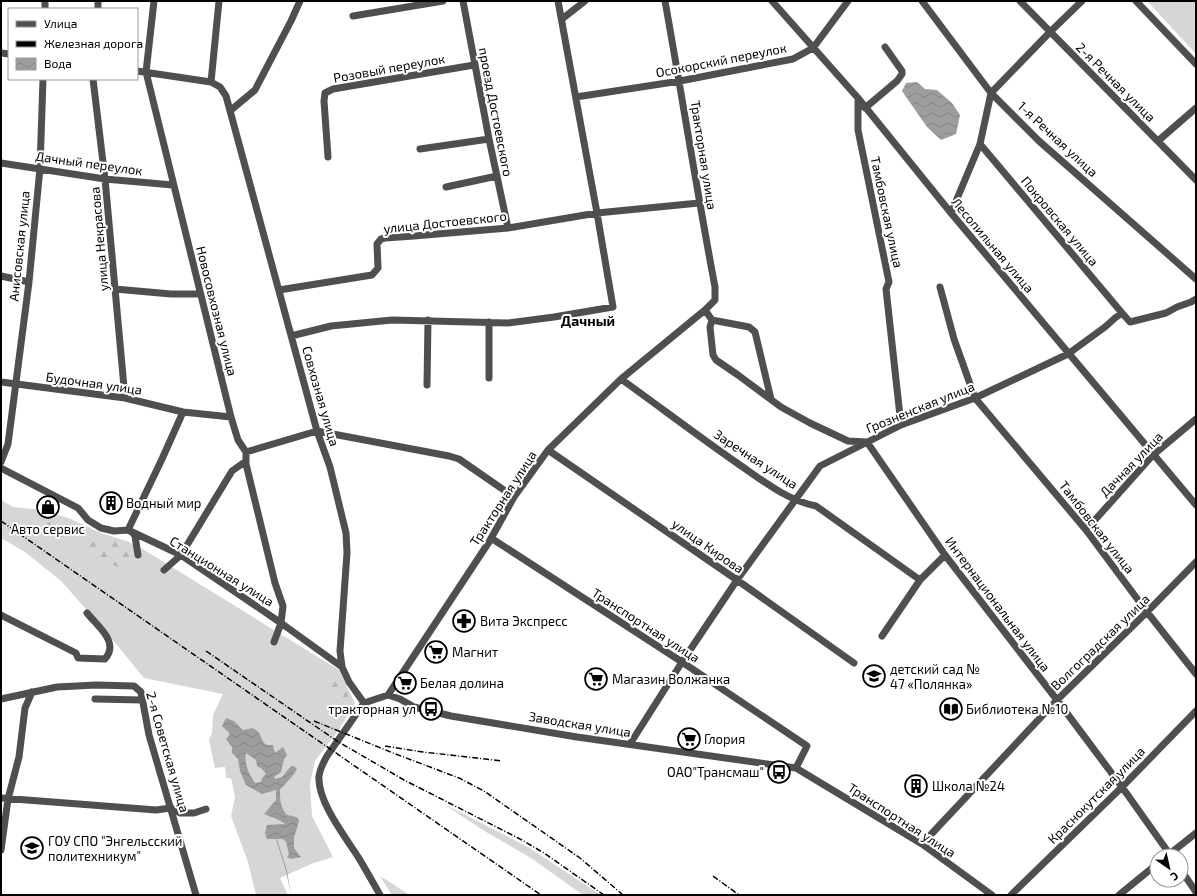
<svg xmlns="http://www.w3.org/2000/svg" width="1197" height="896" font-family="'Exo 2',sans-serif">
	<style>
		.grass { fill: #d6d6d6 }
		.forest { fill: url(#forest-firs) }
		.water { fill: url(#water-waves); fill-rule: evenodd }
		.lines { fill: none; stroke-linecap: round; stroke-linejoin: round }
		.minor { stroke: #4f4f4f; stroke-width: 7 }
		.rail { stroke: #000; stroke-width: 1.5; stroke-dasharray: 6 2 1 2; stroke-linecap: butt }
		.labels { text-anchor: middle; stroke-width: 4; stroke-linejoin: round; paint-order: stroke }
		.street-label { font-size: 13px; fill: #000; stroke: #fff }
		.poi-label { font-size: 13px; fill: #000; stroke: #fff; text-anchor: start }
		.neighbourhood-label { font-size: 14px; font-weight: bold; fill: #000; stroke: #fff }
	</style>
	<defs>
		<pattern id="forest-firs" width="22" height="20" patternUnits="userSpaceOnUse"><rect width="22" height="20" fill="#d6d6d6"/><path d="M5 1l3.5 6h-7zM16 11l3.5 6h-7z" fill="#b6b6b6"/></pattern>
		<pattern id="water-waves" width="16" height="10" patternUnits="userSpaceOnUse"><rect width="16" height="10" fill="#9d9d9d"/><path d="M0 5q4-4 8 0t8 0" fill="none" stroke="#858585"/></pattern>
	</defs>
	<rect width="100%" height="100%" fill="#fff"/>
	<path class="grass" d="M1147 1H1196V54Z
		M1 500 13 507 43 510 71 519 101 533 126 541 141 548 339 670 355 703 340 728 315 761 310 784 312 816 333 857 311 864 280 878 288 895H256L248 862 231 816 235 797 231 778H226L225 767 215 768 209 740 212 733 213 715 223 694 144 678 103 628 61 581 25 552 1 538Z
		M444 804 528 847 601 895H583L531 858 486 832Z"/>
	<path class="forest" d="M61 517 73 535 93 542 126 541 141 548 122 570 84 547 58 537 41 525Z
		M332 670 339 673 344 683 349 699 338 703 328 682Z
		M380 876 408 894V895H392Z"/>
	<path class="water" d="M917 82 925 89 937 90 952 103 960 115 956 134 941 140 927 127 902 91 906 83Z
		M226 718 234 721 243 730 253 728C254 729 259 732 259 733 264 740 261 746 273 745L275 753 283 747 287 755 284 759 281 772 274 777 275 779 282 777 291 766H294L297 769C293 776 286 784 280 789 280 800 280 807 287 815L293 816 298 818 299 821 294 838V848L301 857 291 859 287 857 289 854 286 842 283 839H277L287 871 291 895 286 871 276 839H267L265 833 267 825 285 824C279 819 271 817 264 814L276 800V790L262 794 246 785 240 771 238 759 232 753V747L226 739 230 734 222 726ZM246 753 256 760 257 766 262 769 266 774 262 778 261 782 255 783C249 774 244 764 246 753Z"/>
	<g class="lines">
		<path class="minor" d="M154 1 146 72 231 417 238 440 246 452V464L275 583 283 606 281 623 274 642
			M463 1 489 139 508 228
			M772 1 858 98 951 213 1196 505
			M922 1 991 93 1039 141 1196 279
			M1020 1 1196 180
			M1136 1 1196 64
			M45 9V1
			M98 9V1
			M353 16 443 1
			M562 19 585 1
			M1 53 9 54
			M137 71 211 82 220 87 226 96 317 431 330 467 346 533 347 553 340 651 342 667 349 682 364 703
			M93 79 105 179 125 398
			M211 82 219 1
			M576 97 680 81 793 59 813 48 848 1
			M858 98V130L889 282 886 289 901 425
			M865 108 897 81 902 74V71L885 47
			M231 110 255 90 291 21 300 1
			M1158 141 1196 108
			M980 144 1122 313
			M420 149 489 139
			M328 157 324 101 325 93 333 89 474 65
			M1 163 105 179 173 185
			M446 187 497 176
			M951 213 980 144 991 93 1050 32 1082 1
			M1 276 29 282
			M940 287 954 339 975 398 1086 530 1147 612 1196 674
			M115 289 171 294H200
			M279 290 372 275 378 268 377 244 381 239 385 238 414 236 508 228 597 213 699 203
			M705 310 712 320 710 327 713 355 716 360 738 375 781 407 810 423 848 441 867 442 945 555 1057 700 1122 787 1171 856
			M712 320 749 327 755 332 771 399
			M291 336 331 326 392 320 508 323 554 317 613 307 597 213 558 1
			M489 378V322
			M621 379C660 407 698 436 737 463 762 480 786 500 816 506L920 580
			M1 382 125 398 183 412 231 417
			M427 385 428 320
			M183 412 162 459 128 530 181 555 281 623 342 667
			M548 450 737 580 854 663
			M246 452 317 431 449 456 459 459 514 497
			M1 462 8 444 29 282 40 168 43 79
			M1 468 78 508 88 520 101 528 114 531 128 530 132 532 135 536 138 555
			M1086 530 1153 455 1196 419
			M491 538 682 662 807 746 796 768
			M164 570 181 555 232 471 246 461
			M1 615 76 653 78 658 105 659C120 642 97 626 87 613
			M882 636 920 580 945 555
			M388 695 489 542 514 497 548 450 621 379 705 310 715 300V287C697 192 682 96 665 1
			M1 699 57 687 96 685 134 686 141 692 149 735 196 895
			M95 699 142 700
			M364 703 388 695 400 699 414 707 451 716 577 737 796 768 922 844 992 895
			M364 703 327 756C323 763 320 769 319 776 317 802 347 839 360 860 367 872 374 884 380 895
			M630 744 682 662 737 580 820 466 901 425 975 398 1068 354 1105 327 1115 318 1122 313 1130 322 1166 313 1177 307 1191 302 1196 299
			M1 798 156 810 171 808 180 813H194L206 809
			M922 844 1057 700 1147 612 1196 562
			M1 850 8 799 19 757 25 708 32 692
			M1167 856 1196 833
			M1181 870 1196 892
			M1011 895 1122 787 1196 711
			M1119 895 1157 864"/>
		<path class="rail" d="M1 521 541 895
			M206 651 337 741 404 780 520 839 544 853 604 895
			M314 721 393 753 459 778 484 791 580 858 623 895
			M385 746 423 752 502 761
			M713 876 739 895"/>
	</g>
	<defs>
		<g id="building-ring" transform="scale(1.15)"><circle r="9.5" fill="#fff" stroke="#000" stroke-width="1.5"/><path d="M-4-6H4V6H1V3H-1V6H-4ZM-2.5-4.3h1.7v1.8h-1.7ZM.8-4.3h1.7v1.8H.8ZM-2.5-1h1.7V.8h-1.7ZM.8-1h1.7V.8H.8Z" fill="#000"/></g>
		<g id="shop-ring" transform="scale(1.15)"><circle r="9.5" fill="#fff" stroke="#000" stroke-width="1.5"/><path d="M-5-2.5h2.3a2.7 3.5 0 0 1 5.4 0H5L5.5 6h-11ZM-1.5-2.5h3a1.5 2.3 0 0 0-3 0Z" fill="#000"/></g>
		<g id="pharmacy-ring" transform="scale(1.15)"><circle r="9.5" fill="#fff" stroke="#000" stroke-width="1.5"/><path d="M-2-6h4v4h4v4h-4v4h-4v-4h-4v-4h4Z" fill="#000"/></g>
		<g id="supermarket-ring" transform="scale(1.15)"><circle r="9.5" fill="#fff" stroke="#000" stroke-width="1.5"/><path d="M-6-5.5h2.5l.6 2H6L4.5 2H-2.5L-4.4-4H-6ZM-1.5 3.2a1.3 1.3 0 1 0 .1 0ZM3 3.2a1.3 1.3 0 1 0 .1 0Z" fill="#000"/></g>
		<g id="school-ring" transform="scale(1.15)"><circle r="9.5" fill="#fff" stroke="#000" stroke-width="1.5"/><path d="M0-5L7-2L0 1L-7-2ZM-4 1L0 2.5L4 1V4Q0 6-4 4Z" fill="#000"/></g>
		<g id="bus-ring" transform="scale(1.15)"><circle r="9.5" fill="#fff" stroke="#000" stroke-width="1.5"/><path d="M-5-6H5V4H4V6H2V4H-2V6H-4V4H-5ZM-3.5-4V0h7V-4ZM-3.5 1.2v1.5H-2V1.2ZM2 1.2v1.5H3.5V1.2Z" fill="#000"/></g>
		<g id="library-ring" transform="scale(1.15)"><circle r="9.5" fill="#fff" stroke="#000" stroke-width="1.5"/><path d="M-6-4Q-3-5.5-.7-3.5V5Q-3 3-6 4ZM6-4Q3-5.5 .7-3.5V5Q3 3 6 4Z" fill="#000"/></g>
		<g id="university-ring" transform="scale(1.15)"><circle r="9.5" fill="#fff" stroke="#000" stroke-width="1.5"/><path d="M0-5L7-2L0 1L-7-2ZM-4 1L0 2.5L4 1V4Q0 6-4 4Z" fill="#000"/></g>
	</defs>
	<g fill-rule="evenodd">
		<use href="#building-ring" x="111" y="503"/>
		<use href="#shop-ring" x="48" y="507"/>
		<use href="#pharmacy-ring" x="464" y="621"/>
		<use href="#supermarket-ring" x="436" y="652"/>
		<use href="#school-ring" x="874" y="676"/>
		<use href="#supermarket-ring" x="596" y="679"/>
		<use href="#supermarket-ring" x="405" y="683"/>
		<use href="#bus-ring" x="431" y="709"/>
		<use href="#library-ring" x="951" y="709"/>
		<use href="#supermarket-ring" x="689" y="739"/>
		<use href="#bus-ring" x="779" y="772"/>
		<use href="#building-ring" x="916" y="786"/>
		<use href="#university-ring" x="32" y="848"/>
	</g>
	<g class="labels">
		<g class="street-label">
			<text transform="translate(721 60) rotate(-11)" y="5">Осокорский переулок</text>
			<text transform="translate(389 68) rotate(-10)" y="5">Розовый переулок</text>
			<text transform="translate(1116 82) rotate(45)" y="5">2-я Речная улица</text>
			<text transform="translate(496 112) rotate(79)" y="5">проезд Достоевского</text>
			<text transform="translate(1058 139) rotate(43)" y="5">1-я Речная улица</text>
			<text transform="translate(704 155) rotate(81)" y="5">Тракторная улица</text>
			<text transform="translate(89 163) rotate(8)" y="5">Дачный переулок</text>
			<text transform="translate(887 212) rotate(78)" y="5">Тамбовская улица</text>
			<text transform="translate(1060 221) rotate(50)" y="5">Покровская улица</text>
			<text transform="translate(445 222) rotate(-6)" y="5">улица Достоевского</text>
			<text transform="translate(99 239) rotate(-95)" y="5">улица Некрасова</text>
			<text transform="translate(993 245) rotate(50)" y="5">Лесопильная улица</text>
			<text transform="translate(19 246) rotate(-84)" y="5">Анисовская улица</text>
			<text transform="translate(217 311) rotate(76)" y="5">Новосовхозная улица</text>
			<text transform="translate(94 383) rotate(8)" y="5">Будочная улица</text>
			<text transform="translate(321 396) rotate(74)" y="5">Совхозная улица</text>
			<text transform="translate(920 407) rotate(-22)" y="5">Грозненская улица</text>
			<text transform="translate(756 459) rotate(33)" y="5">Заречная улица</text>
			<text transform="translate(1131 464) rotate(-46)" y="5">Дачная улица</text>
			<text transform="translate(503 498) rotate(-57)" y="5">Тракторная улица</text>
			<text transform="translate(1097 527) rotate(52)" y="5">Тамбовская улица</text>
			<text transform="translate(708 546) rotate(35)" y="5">улица Кирова</text>
			<text transform="translate(222 571) rotate(32)" y="5">Станционная улица</text>
			<text transform="translate(998 604) rotate(53)" y="5">Интернациональная улица</text>
			<text transform="translate(646 625) rotate(33)" y="5">Транспортная улица</text>
			<text transform="translate(1100 642) rotate(-44)" y="5">Волгоградская улица</text>
			<text transform="translate(580 724) rotate(9)" y="5">Заводская улица</text>
			<text transform="translate(168 752) rotate(74)" y="5">2-я Советская улица</text>
			<text transform="translate(1096 795) rotate(-45)" y="5">Краснокутская улица</text>
			<text transform="translate(902 820) rotate(33)" y="5">Транспортная улица</text>
		</g>
		<g class="poi-label">
			<text x="126" y="508">Водный мир</text>
			<text x="48" y="534" text-anchor="middle">Авто сервис</text>
			<text x="480" y="626">Вита Экспресс</text>
			<text x="452" y="657">Магнит</text>
			<text x="890" y="674">детский сад №<tspan x="890" dy="15">47 «Полянка»</tspan></text>
			<text x="612" y="684">Магазин Волжанка</text>
			<text x="420" y="688">Белая долина</text>
			<text x="416" y="714" text-anchor="end">тракторная ул</text>
			<text x="966" y="714">Библиотека №10</text>
			<text x="704" y="744">Глория</text>
			<text x="764" y="777" text-anchor="end">ОАО"Трансмаш"</text>
			<text x="932" y="791">Школа №24</text>
			<text x="48" y="846">ГОУ СПО "Энгельсский<tspan x="48" dy="15">политехникум"</tspan></text>
		</g>
		<g class="neighbourhood-label">
			<text x="588" y="326">Дачный</text>
		</g>
	</g>
	<rect width="1197" height="896" fill="none" stroke="#000000" stroke-width="4"/>
	<rect x="8" y="8" width="130" height="72" fill="#ffffff" stroke="#999999"/>
	<rect x="16" y="21" width="20" height="6" fill="#4f4f4f" stroke="#999999"/>
	<text x="44" y="28" font-size="12" fill="#000000">Улица</text>
	<rect x="16" y="41" width="20" height="6" fill="#000000" stroke="#999999"/>
	<text x="44" y="48" font-size="12" fill="#000000">Железная дорога</text>
	<rect x="16" y="58" width="20" height="12" fill="url(#water-waves)" stroke="#999999"/>
	<text x="44" y="68" font-size="12" fill="#000000">Вода</text>
	<g transform="translate(1169 868) rotate(146)"><circle r="19" fill="#ffffff" stroke="#999999"/>
	<path d="M0-3L7 15L0 10L-7 15Z" fill="#000000"/>
	<text y="-6" font-size="11" font-weight="bold" text-anchor="middle" fill="#000000">С</text>
	</g>
</svg>
